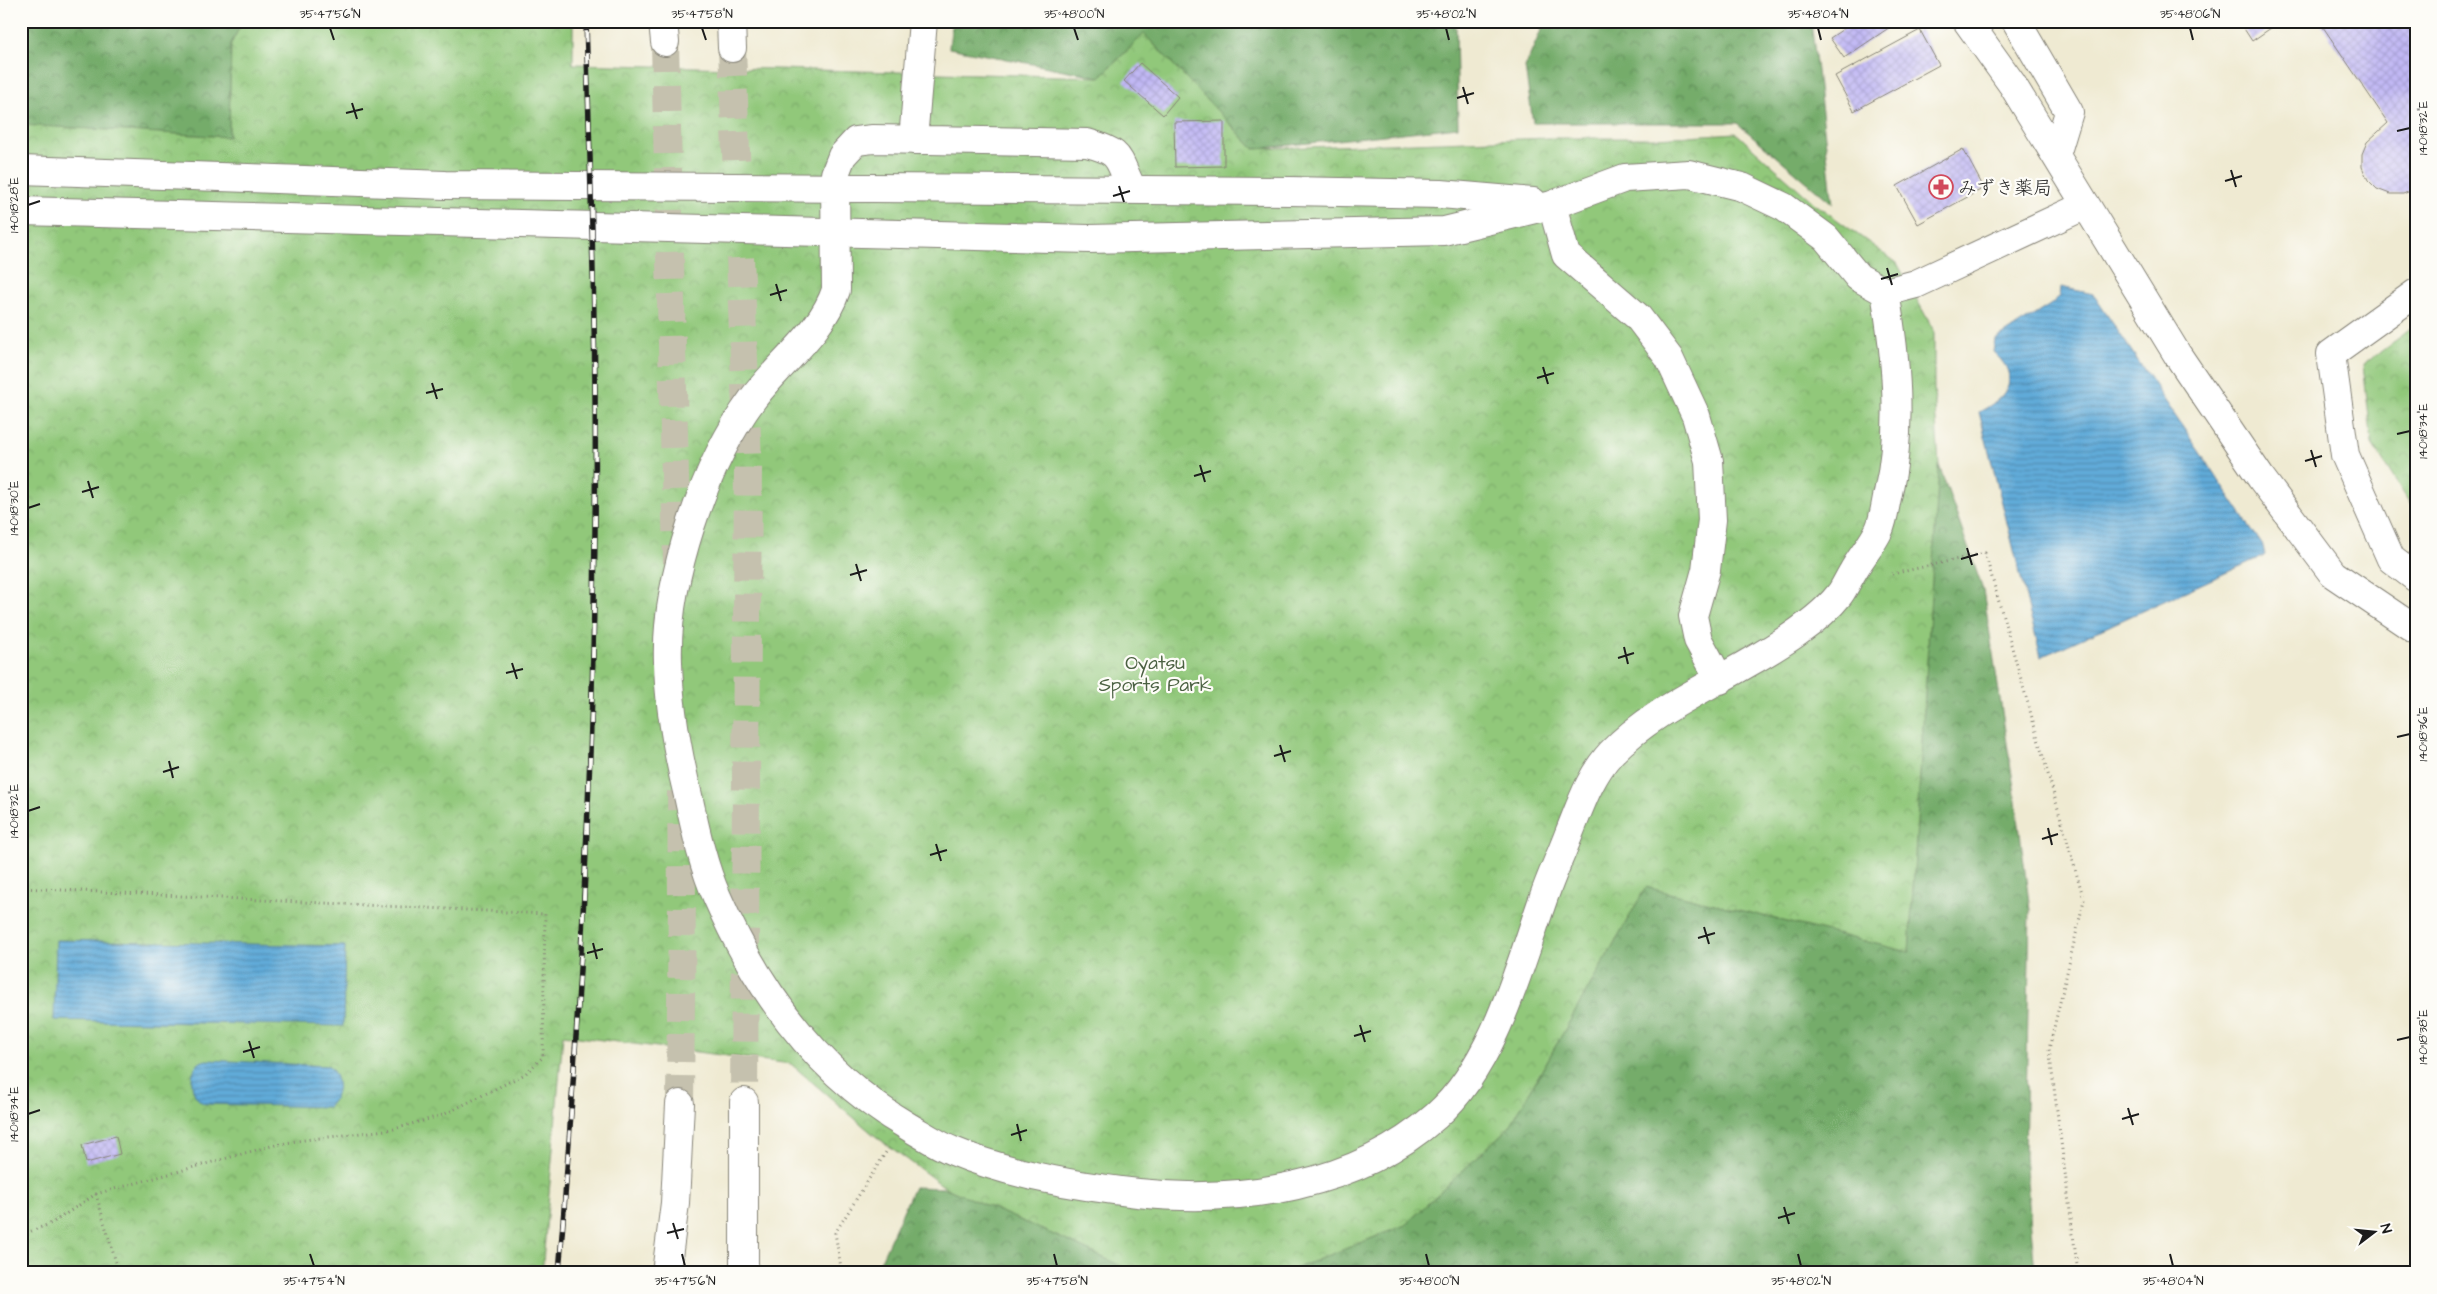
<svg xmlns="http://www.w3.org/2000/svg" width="2437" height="1294" font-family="'Architects Daughter','Klee One',sans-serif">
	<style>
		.forest { fill: url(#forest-crowns); stroke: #486443 }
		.park { fill: url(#park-crowns); stroke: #56724b }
		.water { fill: url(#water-rules); stroke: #3e647a }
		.building { fill: url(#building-cross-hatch) }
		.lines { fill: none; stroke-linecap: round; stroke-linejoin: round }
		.highway-tunnel { stroke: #c5c1ae; stroke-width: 28; stroke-dasharray: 28 14; stroke-linecap: butt }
		.minor-casing { stroke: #868377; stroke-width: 30 }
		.highway-casing { stroke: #868377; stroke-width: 30 }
		.path { stroke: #868377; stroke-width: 3; stroke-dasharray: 1 4; stroke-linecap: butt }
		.minor { stroke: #fff; stroke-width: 28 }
		.highway { stroke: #fff; stroke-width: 28 }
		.rail-casing { stroke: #1c1c1c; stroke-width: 5.5 }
		.rail { stroke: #fdfcf7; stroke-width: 4; stroke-dasharray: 11; stroke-linecap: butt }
		.ticks { fill: none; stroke: #1c1c1c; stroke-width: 2 }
		.labels { text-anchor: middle; stroke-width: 4.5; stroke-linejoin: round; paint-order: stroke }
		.poi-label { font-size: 19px; fill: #1c1c1c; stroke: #fdfcf7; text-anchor: start }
		.park-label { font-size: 19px; fill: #4b6142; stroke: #fdfcf7 }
		.neatline { fill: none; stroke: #1c1c1c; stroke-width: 2 }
		.ticks-label { font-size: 12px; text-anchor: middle; fill: #1c1c1c }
	</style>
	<defs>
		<pattern id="forest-crowns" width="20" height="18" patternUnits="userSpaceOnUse" patternTransform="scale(1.25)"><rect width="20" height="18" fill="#74ac6a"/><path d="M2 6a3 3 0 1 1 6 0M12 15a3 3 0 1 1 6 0" fill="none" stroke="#5e8b56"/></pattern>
		<pattern id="park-crowns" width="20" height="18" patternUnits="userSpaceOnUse" patternTransform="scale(1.25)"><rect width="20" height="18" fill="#91c87a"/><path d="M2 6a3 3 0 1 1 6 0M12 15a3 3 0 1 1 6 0" fill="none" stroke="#7cab69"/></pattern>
		<pattern id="water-rules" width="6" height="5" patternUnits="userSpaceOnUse" patternTransform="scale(1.25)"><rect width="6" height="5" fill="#61abd9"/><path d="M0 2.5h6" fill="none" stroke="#4f8aaf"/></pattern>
		<pattern id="building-cross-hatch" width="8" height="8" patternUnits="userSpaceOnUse" patternTransform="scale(1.25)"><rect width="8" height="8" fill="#c1b8f4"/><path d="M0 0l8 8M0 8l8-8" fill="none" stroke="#a59ed1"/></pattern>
	</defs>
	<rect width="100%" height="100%" fill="#fdfcf7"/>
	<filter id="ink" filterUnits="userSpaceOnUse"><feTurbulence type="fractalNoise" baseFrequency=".02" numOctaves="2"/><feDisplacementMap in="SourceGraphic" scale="10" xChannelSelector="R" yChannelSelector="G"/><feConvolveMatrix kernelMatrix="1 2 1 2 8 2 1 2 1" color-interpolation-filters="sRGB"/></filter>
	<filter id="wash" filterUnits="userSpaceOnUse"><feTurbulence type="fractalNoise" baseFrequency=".0096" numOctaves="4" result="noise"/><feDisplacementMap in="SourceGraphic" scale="20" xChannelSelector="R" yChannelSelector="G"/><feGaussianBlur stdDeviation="1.12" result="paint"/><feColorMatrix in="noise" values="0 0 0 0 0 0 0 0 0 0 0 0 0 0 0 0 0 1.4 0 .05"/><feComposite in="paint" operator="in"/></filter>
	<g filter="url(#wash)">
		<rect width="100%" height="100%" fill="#efead2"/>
		<path class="forest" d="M21 21H243L231 44 229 137 21 125Z
			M952 21H1452L1456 28 1458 127 1254 149 1144 34 1100 77 949 48Z
			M1545 21H1811L1833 204 1737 123H1533L1525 67Z
			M1939 465 1983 590 2015 794 2030 910 2025 1157 2035 1273H1284L1405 1225 1510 1126 1646 887 1909 952Z
			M914 1187 946 1188 1059 1237 1136 1273H875Z"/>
		<path class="park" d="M243 21H573V64L1100 77 1144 34 1254 149 1547 138H1656L1736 133 1814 203 1897 263 1934 331V390L1939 465 1909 952 1646 887 1510 1126 1405 1225 1284 1273H1136L1059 1237 946 1188 874 1135 791 1064 563 1035 542 1273H21V125L229 137 231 44Z
			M2416 325V513L2372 444 2363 365Z"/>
		<path class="water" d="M2061 287 2093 294 2263 546 2265 555 2041 657 1979 412C2008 397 2022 377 1993 352L1995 340 2050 305 2060 296Z
			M56 940 345 946 343 1026 54 1020Z
			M207 1060 329 1066C340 1078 341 1095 328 1107L206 1104C187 1099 187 1062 207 1060Z"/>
		<g id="blocks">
			<path class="building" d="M1855 21H1895L1896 23 1844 58 1830 38Z
				M2239 21H2281L2252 41Z
				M2319 21H2416L2415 189 2403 194H2390L2377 189 2368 180 2362 167V154L2367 142 2388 123Z
				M1920 30 1939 65 1854 111 1835 76Z
				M1140 63 1178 97 1163 115 1124 81Z
				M1224 121V166L1175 167 1174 122Z
				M1963 149 1984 188 1918 224 1897 186Z
				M116 1136 120 1154 86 1163 82 1145Z"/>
		</g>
	</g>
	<g filter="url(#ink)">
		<use href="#blocks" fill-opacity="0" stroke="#868377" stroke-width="1"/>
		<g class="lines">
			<path class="highway-tunnel" d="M665 42 677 563
				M732 48 748 463 744 1102
				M680 1104 682 898 681 791"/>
			<g class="minor-casing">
				<path id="minor" d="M1967 21 2012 84 2177 354 2261 478 2333 574 2416 630
					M2016 21 2069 112 2056 155
					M913 140 923 21
					M21 170 445 185 1290 191 1441 194 1533 202
					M1133 190C1116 159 1125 153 1087 143L873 139 856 141 842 156 835 174 836 290C822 333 778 364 752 400 704 465 665 581 668 662 669 709 678 755 689 800 696 832 703 866 717 897 758 991 819 1075 909 1127 923 1135 938 1145 953 1151 1011 1175 1076 1186 1138 1193 1241 1204 1356 1187 1436 1116 1493 1066 1518 971 1542 902 1550 878 1561 855 1570 831 1581 804 1590 776 1611 753 1648 714 1702 690 1748 663 1778 646 1818 622 1839 595 1842 592 1850 576 1852 573 1860 558 1872 545 1879 530 1884 519 1885 505 1888 493 1903 428 1896 357 1885 292
					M1552 205 1566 255 1638 317 1669 358 1696 416 1709 461 1712 520 1706 570 1693 616 1698 640 1720 680
					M21 211 1089 239 1444 231 1552 205 1625 178 1689 174 1742 187 1784 207 1826 238 1858 277 1885 292 1916 284 2086 205
					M2416 293 2331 354 2345 455 2391 559 2416 578"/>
			</g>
			<g class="highway-casing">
				<path id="highway" d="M663 21 665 42
					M731 21 732 48
					M744 1102V1273
					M666 1273 675 1203 680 1104"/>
			</g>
			<path class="path" d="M1892 574 1985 553 2084 900 2049 1049 2078 1273
				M21 888 545 914 543 1057 525 1074 443 1115 394 1129 296 1141 271 1146 96 1194 52 1223 21 1235
				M96 1194 119 1273
				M842 1273 835 1233 886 1152"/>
			<use href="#minor" class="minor"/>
			<use href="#highway" class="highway"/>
			<g class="rail-casing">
				<path id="rail" d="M559 1273C579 1026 593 779 595 531 597 361 591 191 586 21"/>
			</g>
			<use href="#rail" class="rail"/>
		</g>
	</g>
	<path class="ticks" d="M330 28 334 40M702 28 706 40M1074 28 1078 40M1446 28 1449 40M1818 28 1821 40M2190 28 2193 40M1463 87 1468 104M1457 98 1474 93M352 103 357 119M346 113 363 109M2397 131 2410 128M2231 170 2236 187M2225 181 2242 176M1119 186 1124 202M1113 196 1130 191M28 205 40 201M1887 268 1892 285M1881 279 1898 274M776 284 781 301M770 295 787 290M1543 367 1548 384M1537 378 1554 373M432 383 437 399M426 393 443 389M2397 434 2410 431M2311 450 2316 467M2305 461 2322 456M1200 465 1205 482M1194 476 1211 471M88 481 93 498M82 492 99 487M28 508 40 504M1967 548 1972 565M1961 559 1978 554M856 564 861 581M850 575 867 570M1624 647 1628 664M1618 658 1634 653M512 663 517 679M506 673 523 669M2397 737 2410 734M1280 745 1285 762M1274 756 1291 751M169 761 173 778M163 772 179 767M28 811 40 807M2048 828 2052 845M2042 839 2058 834M936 844 941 861M930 855 947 850M1704 927 1709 944M1698 938 1715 933M593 943 597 959M587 953 603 949M1360 1025 1365 1042M1354 1036 1371 1031M2397 1040 2410 1037M249 1041 254 1058M243 1052 260 1047M2128 1108 2133 1125M28 1114 40 1110M2122 1119 2139 1114M1017 1124 1021 1141M1011 1135 1027 1130M1784 1207 1789 1224M1778 1218 1795 1213M673 1223 678 1239M667 1233 684 1229M310 1254 314 1266M682 1254 685 1266M1054 1254 1057 1266M1426 1254 1429 1266M1798 1254 1801 1266M2170 1254 2173 1266"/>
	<defs>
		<g id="pharmacy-ring" transform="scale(1.25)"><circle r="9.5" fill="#fdfcf7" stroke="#d1495b" stroke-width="1.5"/><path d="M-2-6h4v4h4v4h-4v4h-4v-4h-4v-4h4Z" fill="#d1495b"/></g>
	</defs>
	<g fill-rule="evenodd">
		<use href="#pharmacy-ring" x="1941" y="187"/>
	</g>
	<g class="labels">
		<g class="poi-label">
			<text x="1958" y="194">みずき薬局</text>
		</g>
		<g class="park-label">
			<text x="1155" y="669">Oyatsu<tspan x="1155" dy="22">Sports Park</tspan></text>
		</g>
	</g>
	<rect width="2437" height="1294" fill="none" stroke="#fdfcf7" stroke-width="55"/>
	<g transform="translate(2374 1232) rotate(74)" stroke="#fdfcf7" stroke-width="4" paint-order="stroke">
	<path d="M0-4L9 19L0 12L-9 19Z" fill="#1c1c1c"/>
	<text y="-8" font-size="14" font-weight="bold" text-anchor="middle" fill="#1c1c1c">N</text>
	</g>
	<rect x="28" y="28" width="2382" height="1238" class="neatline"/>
	<g class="ticks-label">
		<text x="330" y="18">35°47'56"N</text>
		<text x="702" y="18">35°47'58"N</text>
		<text x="1074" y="18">35°48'00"N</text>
		<text x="1446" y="18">35°48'02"N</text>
		<text x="1818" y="18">35°48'04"N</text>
		<text x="2190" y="18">35°48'06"N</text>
		<text transform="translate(2423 128) rotate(-90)" y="4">140°18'32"E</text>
		<text transform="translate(14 205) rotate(-90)" y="4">140°18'28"E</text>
		<text transform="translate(2423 431) rotate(-90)" y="4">140°18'34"E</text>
		<text transform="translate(14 508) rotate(-90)" y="4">140°18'30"E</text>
		<text transform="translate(2423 734) rotate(-90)" y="4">140°18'36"E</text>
		<text transform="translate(14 811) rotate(-90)" y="4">140°18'32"E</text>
		<text transform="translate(2423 1037) rotate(-90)" y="4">140°18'38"E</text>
		<text transform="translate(14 1114) rotate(-90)" y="4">140°18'34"E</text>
		<text x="314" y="1285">35°47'54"N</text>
		<text x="685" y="1285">35°47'56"N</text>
		<text x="1057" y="1285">35°47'58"N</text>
		<text x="1429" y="1285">35°48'00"N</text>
		<text x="1801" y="1285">35°48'02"N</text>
		<text x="2173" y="1285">35°48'04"N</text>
	</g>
</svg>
